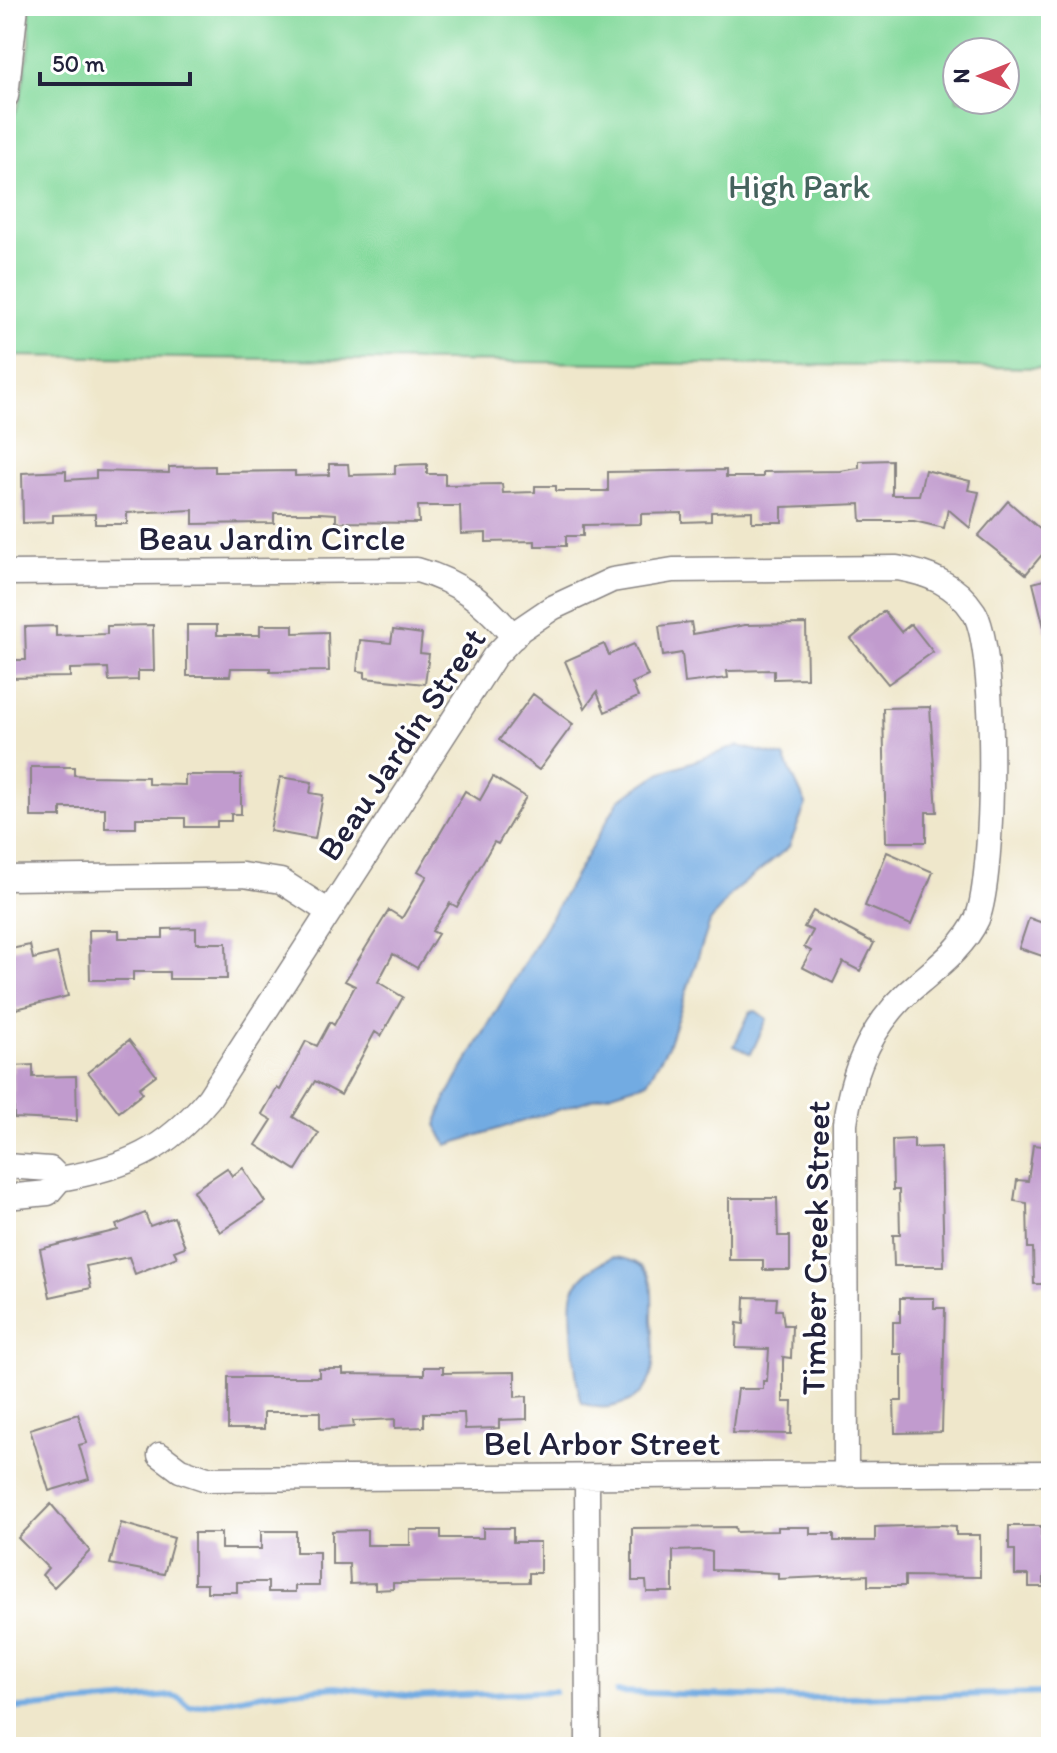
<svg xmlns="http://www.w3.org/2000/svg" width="1057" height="1753" font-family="Itim,sans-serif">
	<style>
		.green { fill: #85da9d; stroke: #547e6c; stroke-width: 2; fill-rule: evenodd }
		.water { fill: #72abe2; stroke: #4a668e; stroke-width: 2 }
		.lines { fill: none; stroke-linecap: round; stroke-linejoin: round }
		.stream { stroke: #72abe2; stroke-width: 6 }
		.building { fill: #c19bce }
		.minor-casing { stroke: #888483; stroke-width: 27 }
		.minor { stroke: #fff; stroke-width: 24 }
		.labels { text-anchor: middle; stroke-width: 6; stroke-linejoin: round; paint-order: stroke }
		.park-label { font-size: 34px; fill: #45625d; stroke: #fff }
		.street-label { font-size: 34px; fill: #22223b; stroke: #fff }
	</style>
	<rect width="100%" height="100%" fill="#fff"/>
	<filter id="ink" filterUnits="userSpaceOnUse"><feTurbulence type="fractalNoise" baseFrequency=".0125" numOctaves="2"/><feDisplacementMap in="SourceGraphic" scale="16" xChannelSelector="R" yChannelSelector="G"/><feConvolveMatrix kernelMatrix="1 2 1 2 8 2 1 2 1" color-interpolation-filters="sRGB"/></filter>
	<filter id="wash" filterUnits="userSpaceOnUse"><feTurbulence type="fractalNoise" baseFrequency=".006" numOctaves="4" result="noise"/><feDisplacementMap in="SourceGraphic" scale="32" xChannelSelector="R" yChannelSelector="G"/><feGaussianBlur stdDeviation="1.8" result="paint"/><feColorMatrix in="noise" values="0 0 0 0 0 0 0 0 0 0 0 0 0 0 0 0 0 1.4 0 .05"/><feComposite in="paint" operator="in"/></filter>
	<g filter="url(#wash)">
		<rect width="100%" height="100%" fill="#efe7cb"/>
		<path class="green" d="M30 6H1051V368L6 356V137L20 100 30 44ZM957 52H1005V100H957Z"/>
		<path class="water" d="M738 746 784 757 806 804 789 847 732 893 710 922 668 1046 647 1082 447 1145 436 1125 447 1096 619 800 662 772Z
			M756 1011 767 1019 751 1054 734 1046 750 1012Z
			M613 1257C627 1258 642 1262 649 1276 654 1287 652 1307 652 1319 654 1352 661 1390 624 1403 608 1409 598 1409 582 1403 576 1387 567 1302 574 1289 583 1273 597 1264 613 1257Z"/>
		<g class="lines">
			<path class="stream" d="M617 1692 798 1698 1051 1693
				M6 1709 171 1696 180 1698 189 1707 268 1693 336 1687 414 1697 555 1691"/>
		</g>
		<g id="blocks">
			<path class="building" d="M892 460V495H919L925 470 970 481 968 490 979 492 970 528 948 509 944 528 914 521H861L860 504 782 507V522H752V511L711 512V521L682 522V513L641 514V524L583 525V536H566V546H535V541L486 542V533L461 534 460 506H418L419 523 336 522V514L320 513H274V523L193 524V510L127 513V524H95V514L53 515V522L23 523 22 473 66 471V480L96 478V471L169 473V467L215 466V472L295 471V476L329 475V464H348L349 475 395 474V465L427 464V474H445V485L502 484 503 493 535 492V486H556V491H608V472L726 470V477H763V472L840 471 859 468V461Z
				M1008 501 1051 539V544L1026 574 978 536Z
				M1051 578V631H1045L1033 583Z
				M884 611 901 632 911 624 933 652 888 684 851 639Z
				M691 622 693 634 745 625 806 624 807 678 774 679V670L727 671 728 678 685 683 682 653 663 656 659 626Z
				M153 625 154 671H138V680L109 681 108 668 70 669V677L6 678V660H26L25 627 56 626V636L107 634V626Z
				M187 625H217V635H260V625H293V633L328 632 329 671 270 672V668H231L230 676H187Z
				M393 630 422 634 420 653 429 654 425 684 365 678V672L357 671 360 640 391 643Z
				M604 644 609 655 634 644 648 676 632 683 638 697 605 712 597 692 585 708 565 661Z
				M533 694 573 724 539 770 499 740Z
				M930 707 937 812H926V842H886L883 708Z
				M31 767H74V775L87 776 148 777V784L185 785V775H241V814H231V821H217V827H185V818H136V828H105V808H61V817H31Z
				M280 777 312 782 310 793 323 795 315 839 270 831Z
				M493 777 526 797 498 844 494 842 457 907 450 903 432 931 438 934 417 968 393 954 378 982 403 997 381 1036 375 1032 341 1095 315 1081 293 1117 319 1133 296 1170 256 1145 272 1120 262 1114 277 1088 280 1090 306 1041 317 1046 330 1022 334 1025 355 986 345 981 389 910 402 918 427 876 418 871 465 791 480 800Z
				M887 852 933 872 911 925 865 906Z
				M813 911 874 943 860 971 843 962 833 983 802 967 811 951 804 947 813 931 804 927Z
				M1029 918 1051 926V959L1019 948Z
				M196 928V943H226L227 979H169V972H133V980H90L89 930H119V938H163V929Z
				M30 945 33 959 57 953 68 996 16 1009 12 993 6 994V950Z
				M129 1040 156 1075 139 1088 143 1093 119 1112 88 1072Z
				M33 1065V1077L76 1076 77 1121 14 1118 13 1066Z
				M914 1139V1148L941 1147 944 1266H894L893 1235H900L899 1190H893L892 1140Z
				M1033 1145 1051 1147V1284H1034L1033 1248H1028L1027 1203 1014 1201 1017 1180 1028 1181Z
				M227 1168 232 1176 243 1168 265 1202 220 1232 193 1191Z
				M729 1198H777L778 1236H790V1270H763V1260H729Z
				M145 1213 150 1226 174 1217 185 1247 174 1251 177 1257 135 1274 129 1257 86 1266 91 1288 50 1297 40 1249 118 1230 116 1225Z
				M745 1297 777 1298 776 1310H782L784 1325H792L791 1358 783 1357V1402H792L791 1434 732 1433 738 1389H763V1381H767L769 1349 736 1348 737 1323 744 1324Z
				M900 1298H934V1308H945L942 1432 895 1433 894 1401H902V1354H893V1322H900Z
				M424 1367H443V1373L515 1372V1397L527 1396V1419L499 1420V1428L465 1429 464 1413H424V1427L395 1428V1419L353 1421 354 1427 320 1429V1412H264V1429H228V1377H319V1369H343V1374L424 1375Z
				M78 1414 87 1443 79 1445 89 1479 49 1491 30 1429Z
				M51 1504 90 1551 54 1587 42 1575 48 1568 18 1538Z
				M121 1523 174 1538 164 1574 110 1564Z
				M941 1525 956 1526V1535H980V1577L905 1576V1586H868V1575L778 1579V1573L712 1570V1552L703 1550 673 1551V1592H647L646 1581H632V1528L735 1527 736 1532 778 1531V1527H810V1534H834V1541H875V1527Z
				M1009 1526H1041V1536H1051V1575H1044V1587H1029V1575H1015V1550H1009Z
				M483 1528H513V1542H540V1573H529V1582L393 1583V1589L375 1590V1583L350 1584 349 1564H332V1531L367 1530V1545H410V1530H441V1538H483Z
				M261 1531H296V1552H319V1586H295V1592H268V1582H237V1592H207V1584H194V1533H221V1549H261Z"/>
		</g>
	</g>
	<g filter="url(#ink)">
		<use href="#blocks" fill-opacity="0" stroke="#888483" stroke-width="2"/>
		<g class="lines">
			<g class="minor-casing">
				<path id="minor" d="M6 96 16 6
					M6 573 417 570C461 582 485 603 514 637
					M6 878 243 875 281 881 329 912
					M6 1166 50 1169 60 1179
					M60 1179C127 1167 165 1151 209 1098L494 657 521 629 552 608 612 580 673 570 897 568C928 573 956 584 974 612 998 649 995 877 977 919 965 945 941 964 920 982 874 1019 853 1066 845 1123L846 1475
					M6 1197 48 1193 60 1179
					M160 1455 180 1470 207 1479 1051 1473
					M587 1478 588 1747"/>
			</g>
			<use href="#minor" class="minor"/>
		</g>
	</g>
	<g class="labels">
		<g class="park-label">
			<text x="799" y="198">High Park</text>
		</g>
		<g class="street-label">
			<text x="272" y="550">Beau Jardin Circle</text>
			<text transform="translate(401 744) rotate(-56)" y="12">Beau Jardin Street</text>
			<text transform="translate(815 1248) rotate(-89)" y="12">Timber Creek Street</text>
			<text x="602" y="1455">Bel Arbor Street</text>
		</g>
	</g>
	<rect width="1057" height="1753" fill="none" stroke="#fff" stroke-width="32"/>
	<g transform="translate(981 76) rotate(270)"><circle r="38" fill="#ffffff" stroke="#a7a7b1" stroke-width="2"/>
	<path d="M0-6L14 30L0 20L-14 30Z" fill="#d1495b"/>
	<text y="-12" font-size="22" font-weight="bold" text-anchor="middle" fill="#22223b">N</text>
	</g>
	<path d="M40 72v12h150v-12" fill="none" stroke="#22223b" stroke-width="4"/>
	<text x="52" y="72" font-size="24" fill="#22223b" stroke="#ffffff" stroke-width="6" paint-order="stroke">50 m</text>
</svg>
